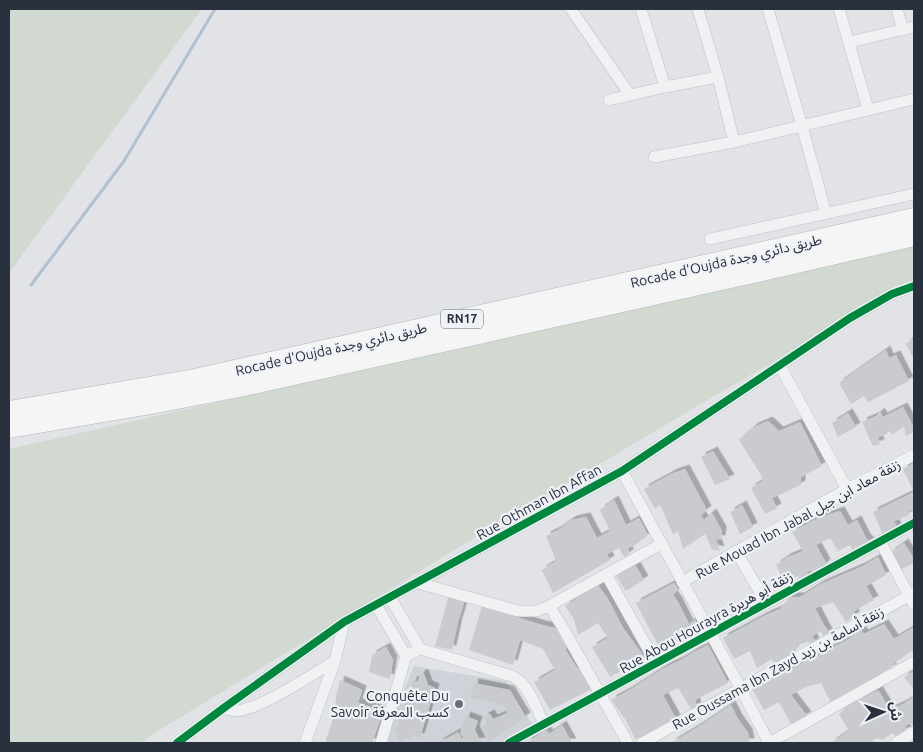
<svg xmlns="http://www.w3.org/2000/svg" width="923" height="752" font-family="Ubuntu,'Noto Sans Arabic',sans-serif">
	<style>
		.built { fill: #cfd3d9 }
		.grass { fill: #d2d9d1 }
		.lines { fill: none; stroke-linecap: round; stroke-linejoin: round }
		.stream { stroke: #b0c1d0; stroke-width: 3 }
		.building { fill: #c9cbce; filter: url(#shadow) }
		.minor-casing { stroke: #bfc1c4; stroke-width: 12 }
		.trunk-casing { stroke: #b3b6ba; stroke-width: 21 }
		.minor { stroke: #f0f1f2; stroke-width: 11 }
		.trunk { stroke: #f5f5f6; stroke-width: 20 }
		.cycleway-casing { stroke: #eef1f5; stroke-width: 11 }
		.cycleway { stroke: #00873e; stroke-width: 8 }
		.poi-dot { fill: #696f79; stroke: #eef1f5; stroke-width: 2 }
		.labels { text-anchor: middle; stroke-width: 4.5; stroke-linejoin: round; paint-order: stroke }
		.shield { fill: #eef1f5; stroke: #646b75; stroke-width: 1 }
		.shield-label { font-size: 12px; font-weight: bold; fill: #29313e }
		.street-label { font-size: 14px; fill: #29313e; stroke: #eef1f5 }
		.poi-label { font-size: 14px; fill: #29313e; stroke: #eef1f5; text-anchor: end }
	</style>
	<defs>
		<filter id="shadow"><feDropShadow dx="4.5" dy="-4.5" stdDeviation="0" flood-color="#0004"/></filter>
	</defs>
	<rect width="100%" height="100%" fill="#e1e3e6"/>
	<path class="built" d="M414 666 506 681 535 728 506 743H382Z"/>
	<path class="grass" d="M9 9H202L9 273Z
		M914 246V285L893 291 479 535 158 731 141 743H9V449Z"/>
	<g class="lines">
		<path class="stream" d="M31 285 124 161 215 9"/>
	</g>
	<path class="building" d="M912 339 914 342V360L906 344Z
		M886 350 889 358 896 355 909 381 868 402 864 396 851 404 839 383Z
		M903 407 914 428V432L906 436 904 426 892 435 890 431 885 435 878 437 880 444 873 446 862 422 876 416 880 412 883 417Z
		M848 413 856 427 838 437 832 423Z
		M768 421 779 431 800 422 822 466 801 477V485L772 498 777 508 765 514 751 488 763 481 761 475 739 440 754 427Z
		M713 451 730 479 715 485 701 457Z
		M914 463V508L907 512 909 515 894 521 898 530 883 535 873 512 914 492 903 469Z
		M685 469 707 510 701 515 704 520 712 513 722 531 721 540 716 539 720 551 712 549 705 534 683 549 678 531 673 534 660 505 655 509 644 489 673 473Z
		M614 500 626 525 639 518 648 535 635 545 628 548 629 554 624 557 619 548 607 554 610 560 553 593 542 570 556 561 546 536 558 530 572 520 586 517 597 538 610 531 600 510Z
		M742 505 753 527 740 534 730 512Z
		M840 511 848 525 857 520 866 538 870 542 853 551 850 545 838 551 830 538 816 545 826 563 815 575 812 570 807 572 808 578 801 581 798 576 784 582 776 565 788 557 803 551 792 532 818 518Z
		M904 543 914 559V563L899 570 890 553Z
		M878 557 886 575 866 586 874 600 854 611 855 616 846 622 833 602 815 608 828 633 823 636 821 631 812 636 815 642 811 645 808 642 798 645 788 658 774 665 772 659 757 668 750 651 734 659 723 638 766 615 780 609 790 597H800L821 584 863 566Z
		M634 563 644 580 626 591 616 576Z
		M674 583 678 589 673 595 678 602 689 624 695 620 699 629 661 649 653 636 636 603Z
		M598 585 608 599 623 628 645 658 610 677 592 647 608 638 598 623 578 635 574 619 565 606Z
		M449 595 465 600 458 622 452 650 435 646Z
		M482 606 538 624 559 629 568 647 565 649 577 668 582 667 592 689 550 710 534 682 555 670 543 649 520 640 513 665 469 650Z
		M884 624 894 639 914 627V651L910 652 890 666 893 668 884 671 873 680 831 703 821 683 806 687 791 695 807 716 791 724 779 702 764 710 752 689 849 639 861 630 864 634Z
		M708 645 728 683 695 700 697 707 691 709 678 688 663 695 676 719 647 735 635 739 625 719 611 700 626 692 666 667 681 660 694 652Z
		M386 647 393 660 390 679 369 672 372 655Z
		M914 671V689L904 677Z
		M421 674H424L428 685 435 688 420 738 411 735 410 740 405 737 403 743H402L397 740 399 733 395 731 413 680 417 682Z
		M340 680 362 690 358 703 383 711 372 743H325L335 712 336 696Z
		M474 683 510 690 526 717 488 742 482 726 488 724 484 717 490 714 493 719 507 713 504 705 471 698Z
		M878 690 890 710 903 704 914 697V729L911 723 905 726 907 731 901 733 896 737 893 733 882 740 878 738 873 740V743H831L849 731 839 714 852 703Z
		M731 705 738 719 748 733 750 743H671L698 727Z
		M466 716 478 721 475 730 481 742 467 743 460 733Z
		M562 725 572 743H525L534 738 546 730 549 734Z
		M458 732 465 743H438Z"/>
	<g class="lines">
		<g class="minor-casing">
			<path id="minor" d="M571 9 630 95
				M641 9 665 87
				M698 9 718 77 734 142
				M768 9 802 126 826 214
				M839 9 868 109
				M897 9 903 30
				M849 42 914 27
				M609 100 665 87 718 77
				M654 157 734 142 914 99
				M710 239 914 194
				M780 366 847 489
				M622 471 741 689 769 743
				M880 541 914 605
				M736 551 766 603
				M606 574 656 663
				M682 582 847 489 914 455
				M418 583 518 611H537L549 606 560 623 628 743
				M390 597 420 649
				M376 605 406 656
				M549 606 661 544
				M225 707C228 709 232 711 236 711 259 710 313 674 335 661
				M177 743 225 707 344 622 622 471 850 318 892 294 914 286
				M305 743 335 661 344 622
				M381 743 406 656 420 649 512 676C529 684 536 708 544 724
				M509 743 914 523
				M642 743 914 593
				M769 743 914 662
				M896 743 914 732"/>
		</g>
		<g class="trunk-casing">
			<path id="trunk" d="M9 411 195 379 914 218
				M9 428 151 404 239 387 753 273 914 236"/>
		</g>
		<use href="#minor" class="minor"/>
		<use href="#trunk" class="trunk"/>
		<g class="cycleway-casing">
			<path id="cycleway" d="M177 743 225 707 344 622 622 471 850 318 892 294 914 286
				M509 743 914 523"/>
		</g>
		<use href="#cycleway" class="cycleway"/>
	</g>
	<circle class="poi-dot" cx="459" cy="704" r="5"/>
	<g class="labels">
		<rect class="shield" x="441" y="309.5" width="42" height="19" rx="4"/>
		<g class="shield-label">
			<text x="462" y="323">RN17</text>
		</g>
		<g class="street-label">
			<text transform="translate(726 261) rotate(-13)" y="5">Rocade d'Oujda طريق دائري وجدة</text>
			<text transform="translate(331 349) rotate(-13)" y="5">Rocade d'Oujda طريق دائري وجدة</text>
			<text transform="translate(539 502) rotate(-29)" y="5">Rue Othman Ibn Affan</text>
			<text transform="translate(798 519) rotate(-29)" y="5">Rue Mouad Ibn Jabal زنقة معاد ابن جبل</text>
			<text transform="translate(706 622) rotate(-29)" y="5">Rue Abou Hourayra زنقة أبو هريرة</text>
			<text transform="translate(778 668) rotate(-29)" y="5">Rue Oussama Ibn Zayd زنقة أسامة بن زيد</text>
		</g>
		<g class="poi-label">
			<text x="449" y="701">Conquête Du<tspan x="449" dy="16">Savoir كسب المعرفة</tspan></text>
		</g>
	</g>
	<rect width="923" height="752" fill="none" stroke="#29313e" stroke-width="20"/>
	<g transform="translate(883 712) rotate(87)" stroke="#eef1f5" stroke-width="4" paint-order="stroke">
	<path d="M0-4L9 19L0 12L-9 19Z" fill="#29313e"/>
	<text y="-8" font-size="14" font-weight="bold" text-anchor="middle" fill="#29313e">ش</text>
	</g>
</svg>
